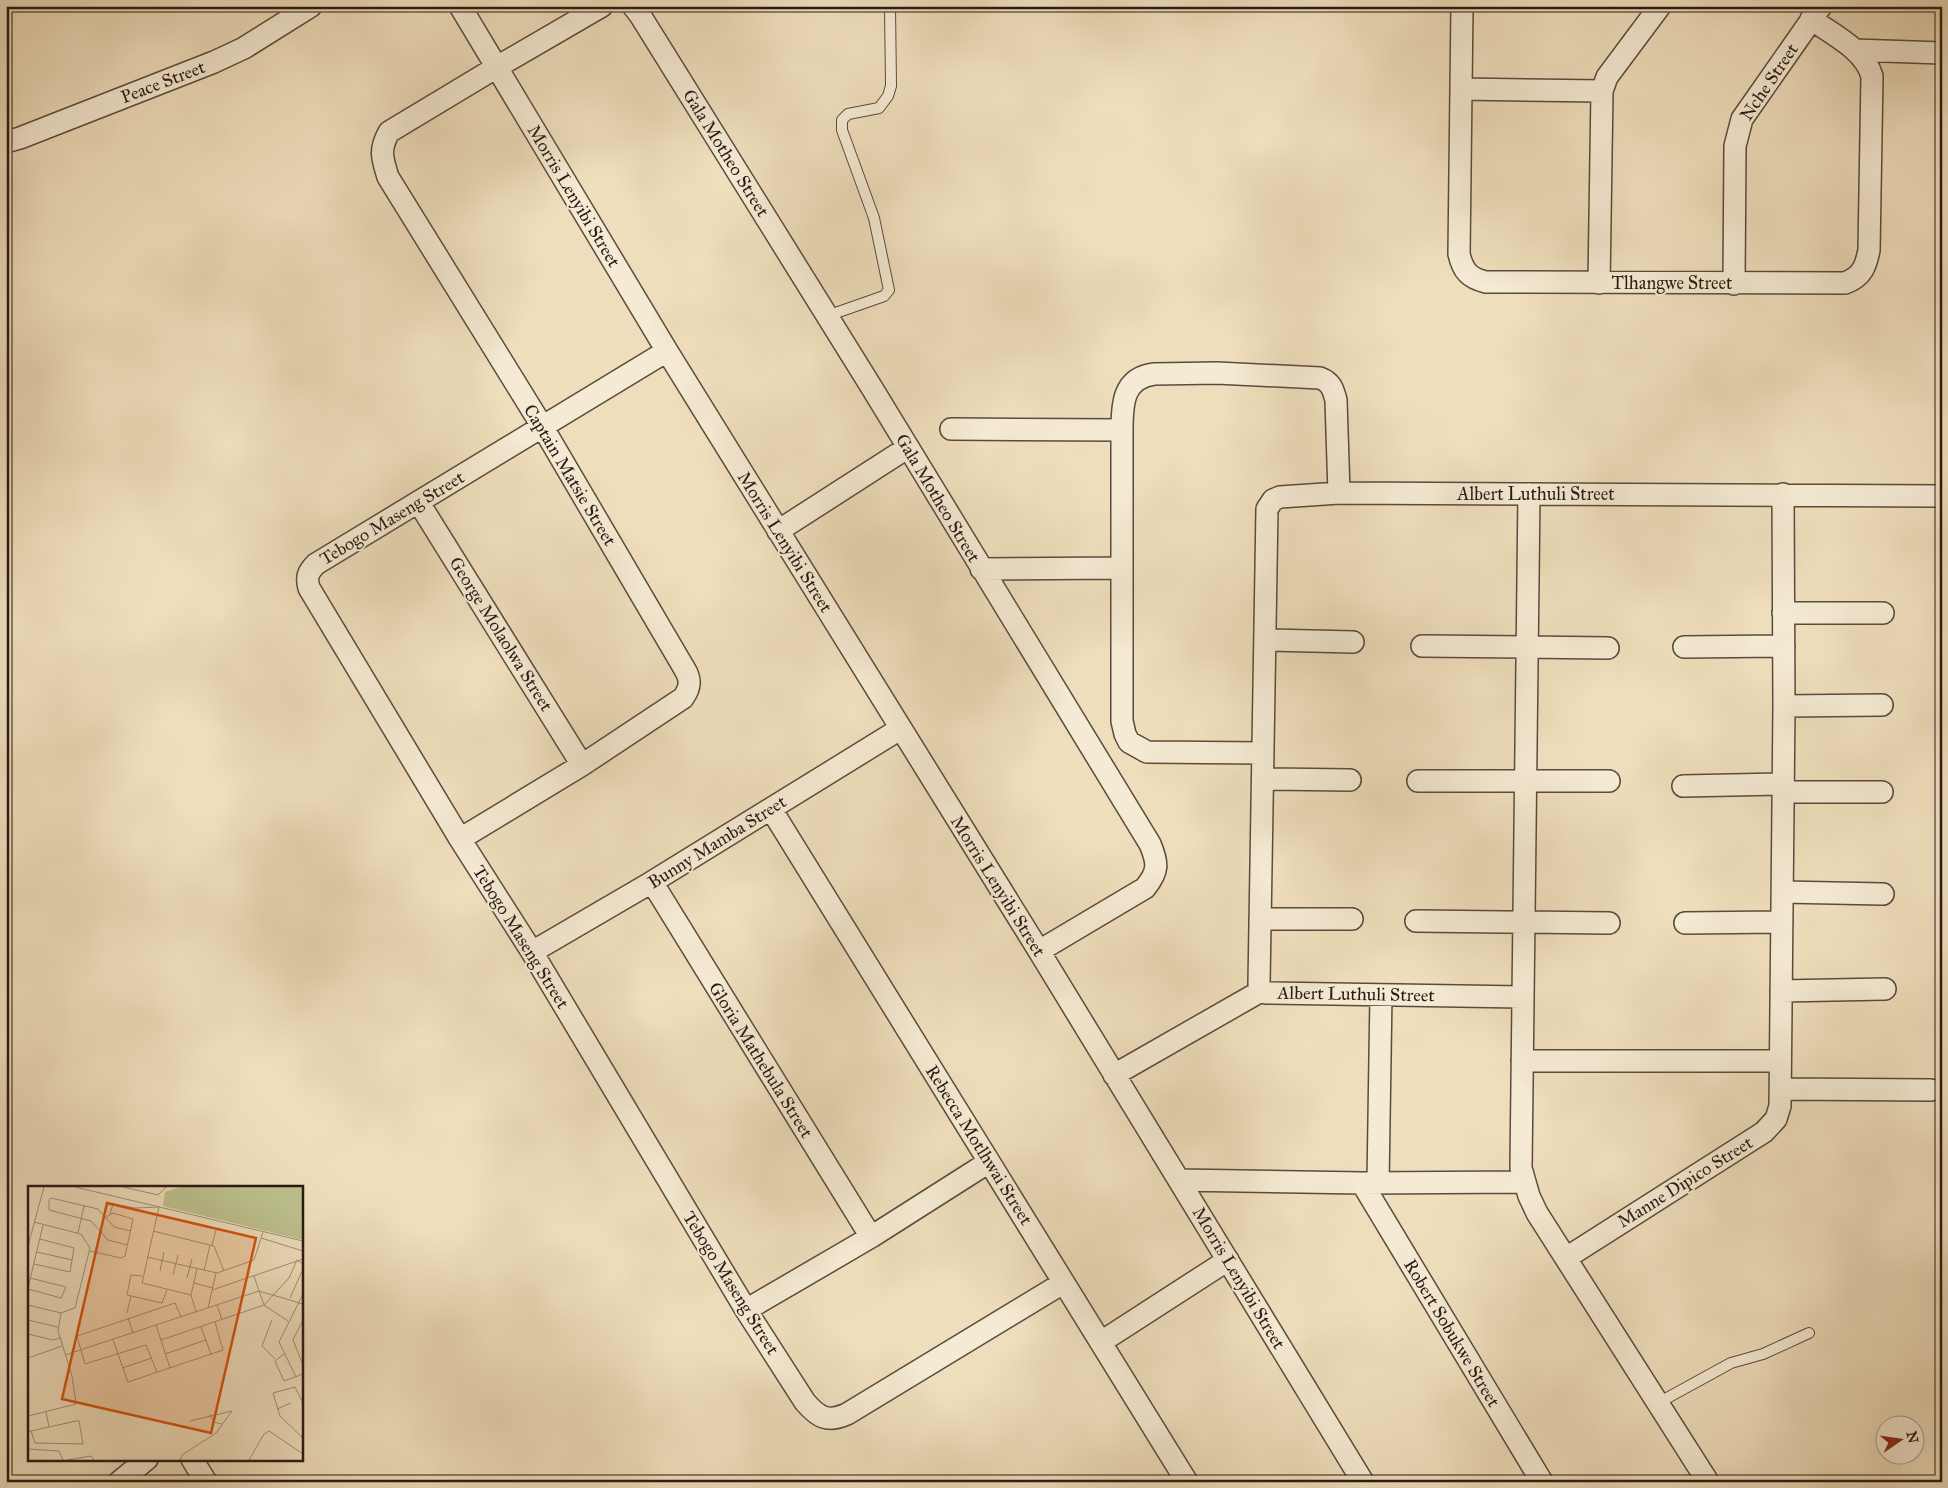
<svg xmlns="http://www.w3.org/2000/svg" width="1948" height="1488" font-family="'IM FELL Great Primer',serif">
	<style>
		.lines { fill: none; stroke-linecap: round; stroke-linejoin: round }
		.lane-casing { stroke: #5a4b3e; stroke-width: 12 }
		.street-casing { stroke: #5a4b3e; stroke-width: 24 }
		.lane { stroke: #f5ead3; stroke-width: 10 }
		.street { stroke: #f5ead3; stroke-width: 21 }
		.labels { text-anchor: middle; stroke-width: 4; stroke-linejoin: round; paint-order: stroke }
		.street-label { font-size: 18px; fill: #291a14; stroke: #f5ead3 }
		.inset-road { fill: none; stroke: #a09079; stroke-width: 1 }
		.view { fill: #d5530d; fill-opacity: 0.15; stroke: #d5530d; stroke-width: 2.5 }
		.inset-edge { fill: none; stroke: #291a14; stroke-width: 2.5 }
	</style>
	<rect width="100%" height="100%" fill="#efdebc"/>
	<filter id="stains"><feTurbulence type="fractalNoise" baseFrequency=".004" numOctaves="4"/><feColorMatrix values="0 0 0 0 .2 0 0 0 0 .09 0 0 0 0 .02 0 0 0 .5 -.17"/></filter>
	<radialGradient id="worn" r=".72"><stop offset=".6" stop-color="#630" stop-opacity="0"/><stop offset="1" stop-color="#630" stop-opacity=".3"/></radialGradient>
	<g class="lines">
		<g class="lane-casing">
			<path id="lane" d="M827 316 884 296 889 290 874 218 842 130V120L848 114 879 108 888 96 891 86 890 6
				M1658 1403 1731 1363 1763 1354 1809 1333"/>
		</g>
		<g class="street-casing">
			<path id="street" d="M460 6 667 351 1039 951 1363 1482
				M633 6 640 15 872 388 1150 844C1158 863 1159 871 1145 888L1039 951
				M1462 6 1459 254C1463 271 1469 278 1486 282L1845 283C1862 277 1866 266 1869 250L1872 76C1864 49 1833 35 1811 19
				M1855 50 1942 53
				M1461 89 1602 91
				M6 142 20 138 214 62 244 48 311 6
				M1599 283 1602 91 1607 77 1660 6
				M1734 284 1735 146 1742 119 1821 6
				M667 351 316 564C308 572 306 577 309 588L460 839 532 952 746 1310 805 1402C818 1417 827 1423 847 1414L1063 1283
				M951 429 1122 430
				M1529 494 1521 1168 1529 1196 1537 1213 1708 1482
				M419 503 582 765
				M778 531 907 448
				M981 569 1121 568
				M1783 613H1883
				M1265 640 1353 642
				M1422 646 1608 648
				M1684 647 1784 646
				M1784 706 1882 705
				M1263 753 1147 752 1129 742 1125 734 1122 721V430C1122 404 1123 378 1154 374L1217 373 1320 378C1331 382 1333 389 1336 400L1339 493
				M1263 779 1350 780
				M1418 781H1609
				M1683 786 1784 784
				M1784 792H1882
				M771 809 1187 1482
				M460 839 582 765 683 698C691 687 691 679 684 668L542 426 388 177C382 158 379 150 389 132L497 67 602 6
				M652 882 871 1237
				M1783 892 1883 894
				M1260 919H1352
				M1416 921 1609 923
				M1685 923 1782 922
				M532 952 652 882 900 729
				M1781 991 1885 989
				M1522 997 1267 993 1261 991 1259 984 1267 509 1273 500 1280 497 1339 493 1942 496
				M1522 1061H1780
				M1114 1075 1261 991
				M1781 1089 1931 1090
				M1179 1180 1362 1183 1524 1182
				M1362 1183 1542 1482
				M1378 1183 1381 995
				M1566 1258 1764 1132 1776 1119 1780 1106 1784 706 1783 494
				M746 1310 871 1237 989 1162
				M1101 1342 1228 1260
				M192 1459 206 1482
				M119 1482 147 1459"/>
		</g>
		<use href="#lane" class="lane"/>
		<use href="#street" class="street"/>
	</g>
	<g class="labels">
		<g class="street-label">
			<text transform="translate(163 82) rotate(-21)" y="6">Peace Street</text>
			<text transform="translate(1769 82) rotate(-56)" y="6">Nche Street</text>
			<text transform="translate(726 153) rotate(58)" y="6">Gala Motheo Street</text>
			<text transform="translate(574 196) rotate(59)" y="6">Morris Lenyibi Street</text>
			<text x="1672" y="289">Tlhangwe Street</text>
			<text transform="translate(570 475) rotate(59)" y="6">Captain Matsie Street</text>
			<text x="1536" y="500">Albert Luthuli Street</text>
			<text transform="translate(938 498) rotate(59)" y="6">Gala Motheo Street</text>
			<text transform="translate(392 518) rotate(-31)" y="6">Tebogo Maseng Street</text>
			<text transform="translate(785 542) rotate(58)" y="6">Morris Lenyibi Street</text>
			<text transform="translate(501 634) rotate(58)" y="6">George Molaolwa Street</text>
			<text transform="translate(717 842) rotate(-32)" y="6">Bunny Mamba Street</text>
			<text transform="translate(998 886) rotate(58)" y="6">Morris Lenyibi Street</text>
			<text transform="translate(521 937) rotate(58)" y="6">Tebogo Maseng Street</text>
			<text transform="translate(1356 994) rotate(1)" y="6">Albert Luthuli Street</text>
			<text transform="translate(761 1060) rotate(58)" y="6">Gloria Mathebula Street</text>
			<text transform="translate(979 1145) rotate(58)" y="6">Rebecca Motlhwai Street</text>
			<text transform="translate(1685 1182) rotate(-32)" y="6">Manne Dipico Street</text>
			<text transform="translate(1239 1278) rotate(59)" y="6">Morris Lenyibi Street</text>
			<text transform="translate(731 1283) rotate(58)" y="6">Tebogo Maseng Street</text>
			<text transform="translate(1452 1333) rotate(59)" y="6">Robert Sobukwe Street</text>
		</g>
	</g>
	<g transform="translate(28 1186)">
		<rect width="275" height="275" fill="#efdebc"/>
		<path d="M152 1H275V54L135 20 137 6Z" fill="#bcc08e"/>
		<path class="inset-road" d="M47 1 275 55M95 1 130 9 138 1M131 21 114 97 163 109 169 83M82 28 85 18 107 22 131 21M125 45 186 60 196 85M50 47 56 20M233 52 275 65M99 59 80 54 63 35 21 24V14L23 12 70 23 86 41 103 45M184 59 188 44M0 60 16 1M62 65 93 72 97 70 105 33 85 27 78 31M9 66 44 74M119 71 189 87 226 74 235 46M6 78 42 86 46 62 12 53M132 85 136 66M176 85 182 59M145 89 150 69M114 90 103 89 99 109 134 117 139 104M226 90 236 119 260 135M159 92 164 73M166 97 185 102M0 102 15 39M0 103 33 112 38 101 2 92M184 104 275 73M163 109 168 126M262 112 275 83M0 119 33 127 47 122 62 62 53 48 6 36M189 119 194 134M180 122 188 87M99 127 103 110M100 132 105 147M0 134 30 141M244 134 234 160 247 173M275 134 265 154 275 179M128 139 142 182M173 141 183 168M0 148 25 154 32 152M85 154 100 196 195 164 187 136M133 154 236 119 261 92 269 74 275 78M137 168 178 154M256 168 247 175 256 195 275 188M37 169 231 105 275 118M0 172 34 160M94 182 124 172M129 186 118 159 57 178 49 150 147 117 153 131M268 191 251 156 275 108M275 217 267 201 245 207 252 230 275 252M249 223 263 217M18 226 21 241M182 228 186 236 194 238M0 230 48 218 44 190 30 145 33 127M0 246 3 245 48 235H51L55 258 7 257 3 245M0 263 31 265 35 274M39 274 63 270 66 274M152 274 154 269 188 247 204 225 162 235M221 274 236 248 241 245 275 268"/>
		<path class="view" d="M79 17 228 52 183 247 34 213Z"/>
		<rect width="275" height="275" class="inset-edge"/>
	</g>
	<rect width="1948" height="1488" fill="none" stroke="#efdebc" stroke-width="25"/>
	<rect x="8" y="8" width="1933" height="1473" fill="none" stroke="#291a14" stroke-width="2.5"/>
	<rect x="12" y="12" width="1923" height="1463" fill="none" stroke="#291a14"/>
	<g transform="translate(1900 1440) rotate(77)"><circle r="24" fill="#f5ead3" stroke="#a39787"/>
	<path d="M0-4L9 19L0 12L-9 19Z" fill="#8f2418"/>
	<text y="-8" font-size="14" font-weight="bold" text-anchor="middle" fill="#291a14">N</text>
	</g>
	<rect width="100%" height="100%" filter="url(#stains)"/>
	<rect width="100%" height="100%" fill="url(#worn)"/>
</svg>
